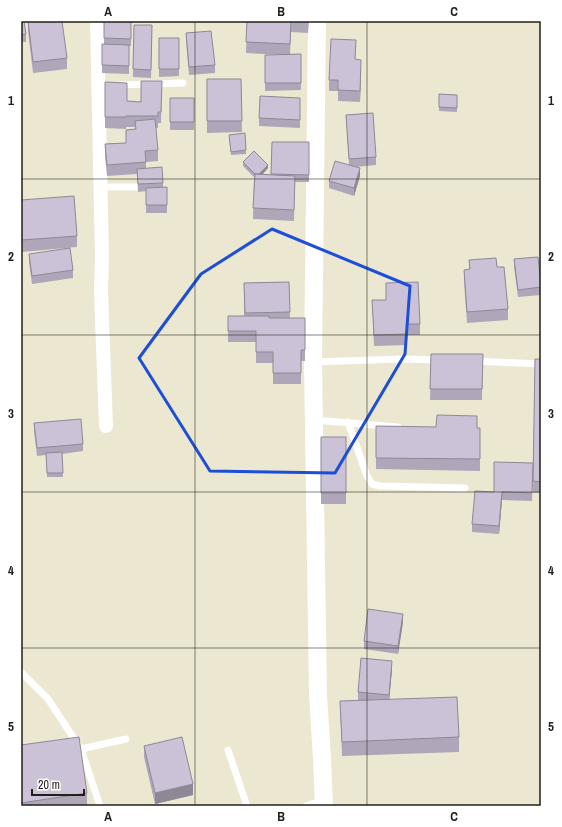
<svg xmlns="http://www.w3.org/2000/svg" width="562" height="827" font-family="'Archivo Narrow',sans-serif">
	<style>
		.lines { fill: none; stroke-linecap: round; stroke-linejoin: round }
		.service { stroke: #fff; stroke-width: 7 }
		.minor { stroke: #fff; stroke-width: 14 }
		.tertiary { stroke: #fff; stroke-width: 18 }
		.wall { fill: #afa7b9 }
		.shaded-wall { fill: #8e8896 }
		.building { fill: #cbc2d7; stroke: #8e8896 }
		.marked { fill: none; stroke: #1d4ed8; stroke-width: 3; stroke-linejoin: round }
		.grid { fill: none; stroke: #222119; stroke-width: 1; stroke-opacity: 0.55 }
		.neatline { fill: none; stroke: #222119; stroke-width: 1.5 }
		.grid-label { font-size: 13px; text-anchor: middle; font-weight: bold; fill: #222119 }
	</style>
	<rect width="100%" height="100%" fill="#ebe7d0"/>
	<g class="lines">
		<path class="service" d="M118 85 183 83
			M100 187H146
			M473 361 541 364
			M313 362 402 359 439 360
			M314 420 398 427
			M348 422 367 476 372 484 380 486 465 488
			M21 672 48 699 81 749 100 806
			M81 749 126 739
			M228 750 247 806
			M306 806 323 800"/>
		<path class="minor" d="M97 21 102 257 101 291 106 426"/>
		<path class="tertiary" d="M317 21 313 362 318 695 322 759 324 806"/>
	</g>
	<path class="wall" d="M21 21 26 34V42H21Z
		M28 21 67 58V69L33 73 28 31Z
		M104 21H131V46H129V74L102 73V44H104Z
		M247 21H309L308 33 291 32 290 54H301V90L265 91V55H286L246 53Z
		M152 25 151 78 133 77V69Z
		M186 33 215 65V73L189 75 186 41Z
		M159 38H179V76L159 77Z
		M356 59 361 71 360 102 338 101V91H329V80Z
		M207 79H241L242 132 207 133Z
		M162 81 161 123H158V128H156L158 150V161L146 162V168L163 183V187H167V213H146V191L138 192 137 174 107 176 105 156V144L126 143V130L135 129V127H126V129L105 128V82L127 101 141 102Z
		M439 94 457 95V112L439 111Z
		M170 98H194V130H170Z
		M300 98V128L259 126V118Z
		M346 115 376 157V165L355 167 360 176 354 196 329 188V181L349 165Z
		M229 135 246 150V154L231 155Z
		M272 142H309V182H295L294 221 253 219 254 177 243 166V162L268 168 263 174 271 175Z
		M21 200 77 236V247L22 252 21 236Z
		M29 254 73 270V278L32 284 29 262Z
		M514 259 541 287V295L518 297 514 267Z
		M469 260 497 267 508 309V320L467 323 464 281V270H469Z
		M289 282 290 318H305V361H301V384H273V363H256V342H228V316H244V283Z
		M386 283 420 324V335H407V345L374 346 372 300H386Z
		M431 354H483L482 400H430Z
		M535 359H541V493H533Z
		M34 423 83 444V451L62 454 63 477H47L46 455 37 456 34 431Z
		M376 426 480 428V471L376 469Z
		M321 437H346V504H321Z
		M533 463 532 501 502 500 499 534 472 532V524L494 492Z
		M403 622 398 654 364 649V641Z
		M392 669 389 699 459 737V752L342 756 340 701 363 700H358V692Z
		M21 745 87 793V806H21Z
		M144 746 193 795 155 804 144 757Z"/>
	<path class="shaded-wall" d="M361 60V71L360 102V91Z
		M268 165V168L257 180V176Z
		M360 168V176L354 196V188Z
		M502 492V500L499 534V526Z
		M403 614V622L398 654V646Z
		M392 661V669L389 703V695Z
		M193 784V795L155 804V793Z"/>
	<path class="building" d="M21 21H24L26 34 21 35Z
		M28 21H62L67 58 33 62Z
		M104 21H131V39L104 38Z
		M247 21H308V22L291 21 290 44 246 42Z
		M134 25H152L151 70 133 69Z
		M211 31 215 65 189 67 186 33Z
		M159 38H179V69H159Z
		M331 39 356 40 355 59 361 60 360 91 338 90V80H329Z
		M102 44 129 45V66L102 65Z
		M301 54V83H265V55Z
		M207 79H241L242 121H207Z
		M141 81H162L161 112H158V116H126V117H105V82L127 83V101L141 102Z
		M439 94 457 95V108L439 107Z
		M260 96 300 98V120L259 118Z
		M170 98H194V122H170Z
		M373 113 376 157 349 159 346 115Z
		M155 119 158 150 145 151 146 162 107 165 105 144 126 143V130L136 129 135 121Z
		M245 133 246 150 231 152 229 135Z
		M272 142H309V175L271 174Z
		M254 151 268 165 259 174H255L243 162Z
		M335 161 360 168 354 188 329 181Z
		M162 167 163 183 138 184 137 169Z
		M255 174 295 176 294 210 253 208Z
		M167 187V205H146V188Z
		M74 196 77 236 22 240 21 225V200Z
		M70 248 73 270 32 276 29 254Z
		M538 257 541 287 518 290 514 259Z
		M496 258 497 267H504L508 309 467 312 464 270 470 269 469 260Z
		M289 282 290 312 245 313 244 283Z
		M418 282 420 324H407V334L374 335 372 300H386V283Z
		M228 316H269V318H305V350H301V373H273V352H256V331H228Z
		M431 354H483L482 389H430Z
		M535 359H541V482L533 481Z
		M437 415 477 416V428H480V459L376 458V426L436 427Z
		M81 419 83 444 37 448 34 423Z
		M321 437H346V493H321Z
		M62 452 63 473H47L46 453Z
		M494 462 533 463 532 493 502 492 499 526 472 524 475 491 494 492Z
		M368 609 403 614 398 646 364 641Z
		M361 658 392 661 389 695 358 692Z
		M457 697 459 737 342 742 340 701Z
		M79 737 87 793 21 803V745Z
		M182 737 193 784 155 793 144 746Z"/>
	<path class="marked" d="M272 229 410 286 405 354 335 473 210 471 139 358 201 274Z"/>
	<path class="grid" d="M195 21V806M367 21V806M21 179H541M21 335H541M21 492H541M21 648H541"/>
	<rect width="562" height="827" fill="none" stroke="#ffffff" stroke-width="44"/>
	<path d="M32 789v6h52v-6" fill="none" stroke="#222119" stroke-width="2"/>
	<text x="38" y="789" font-size="12" fill="#222119" stroke="#ffffff" stroke-width="3" paint-order="stroke">20 m</text>
	<rect x="22" y="22" width="518" height="783" class="neatline"/>
	<g class="grid-label">
		<text x="108" y="16">A</text>
		<text x="281" y="16">B</text>
		<text x="454" y="16">C</text>
		<text x="11" y="105">1</text>
		<text x="551" y="105">1</text>
		<text x="11" y="261">2</text>
		<text x="551" y="261">2</text>
		<text x="11" y="418">3</text>
		<text x="551" y="418">3</text>
		<text x="11" y="575">4</text>
		<text x="551" y="575">4</text>
		<text x="11" y="731">5</text>
		<text x="551" y="731">5</text>
		<text x="108" y="821">A</text>
		<text x="281" y="821">B</text>
		<text x="454" y="821">C</text>
	</g>
</svg>
